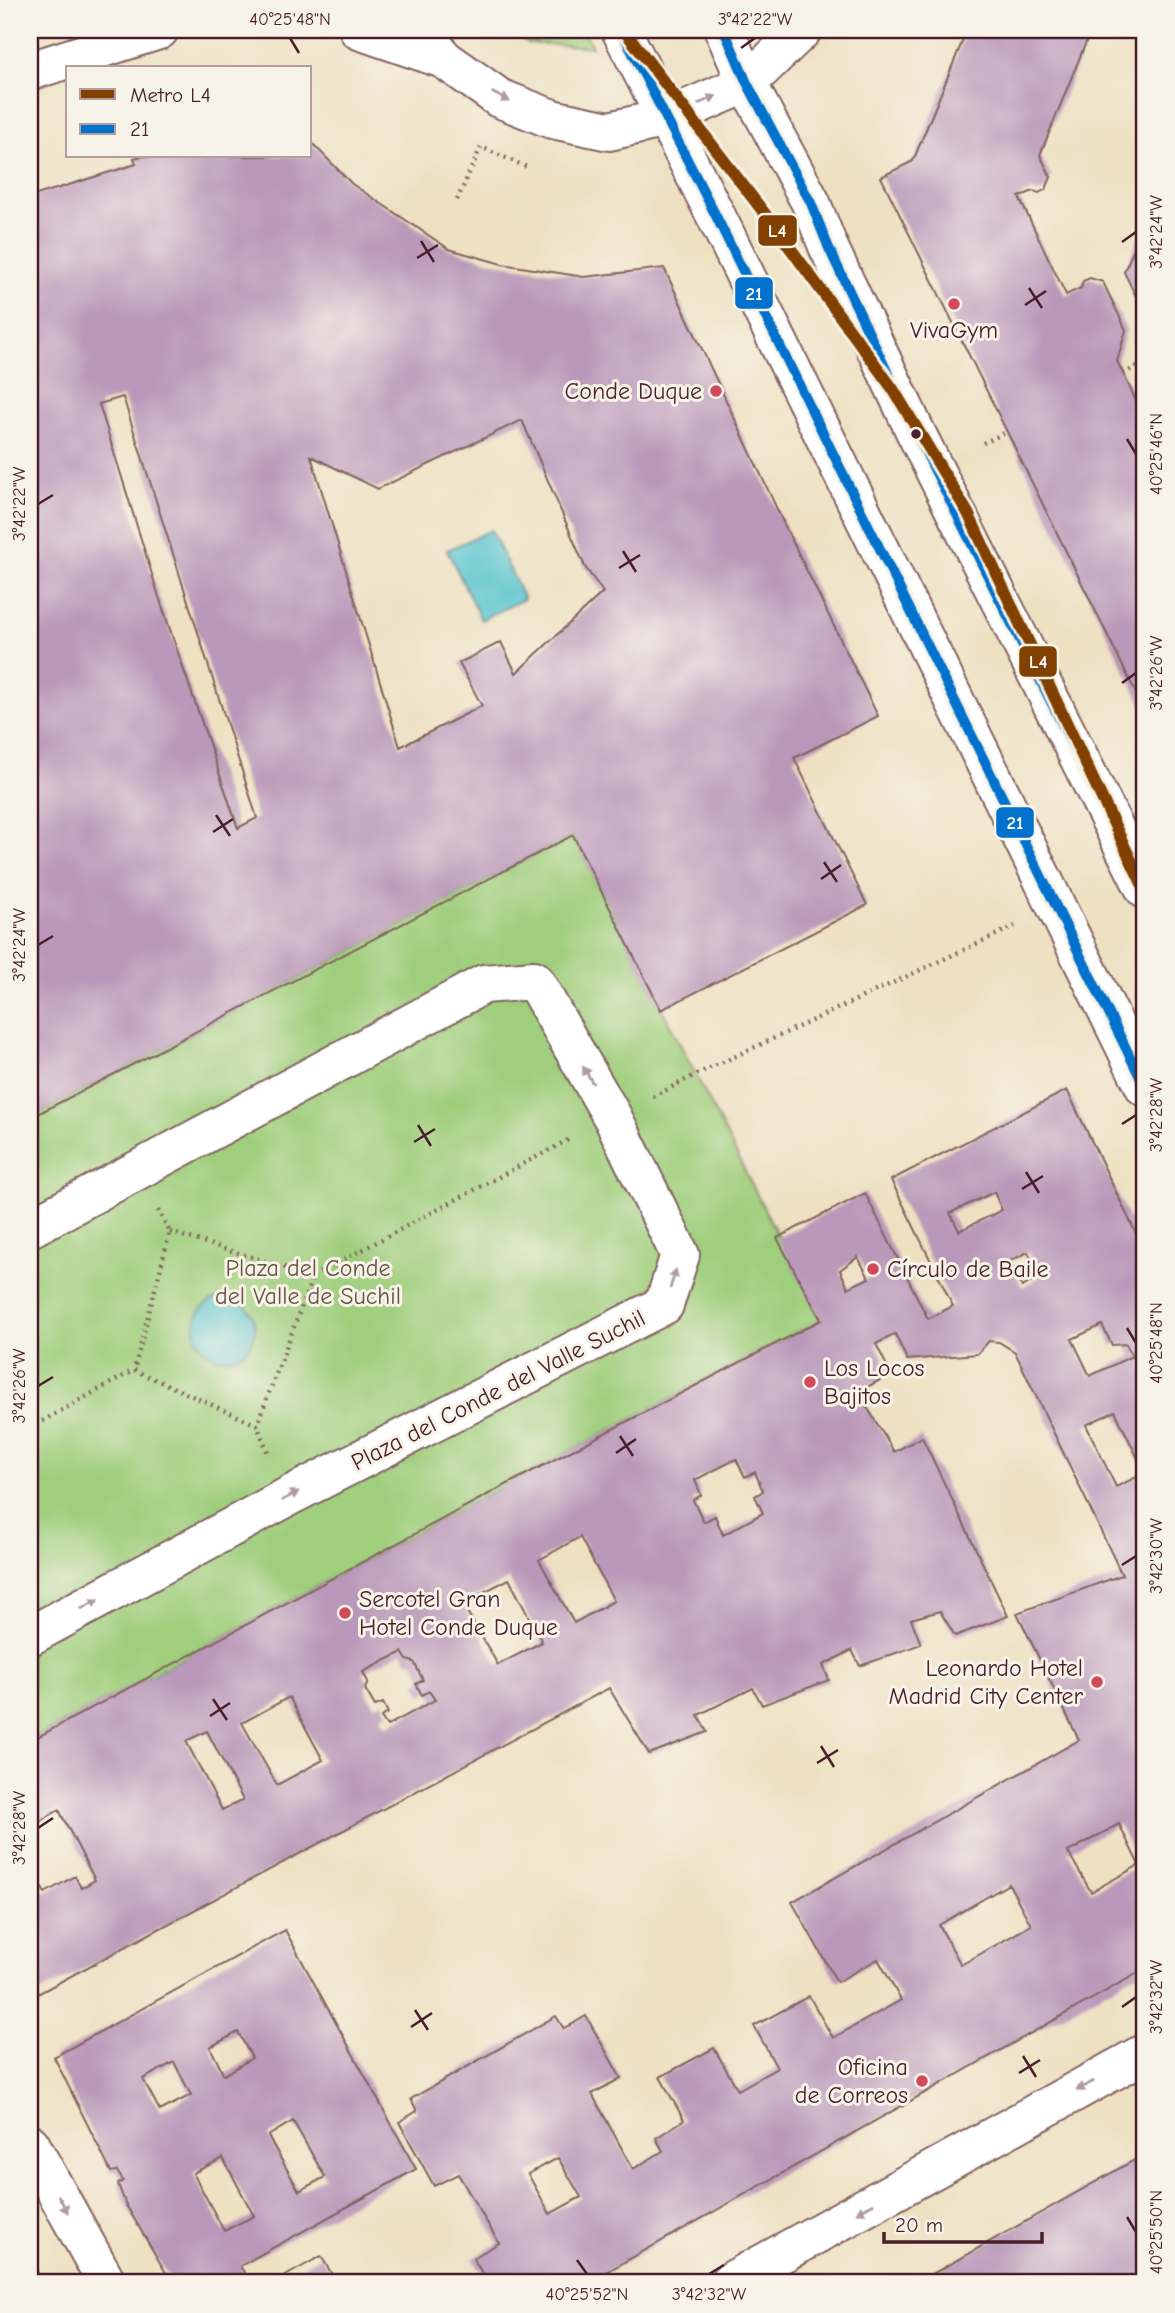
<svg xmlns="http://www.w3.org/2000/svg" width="1175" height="2313" font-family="'Comic Neue',sans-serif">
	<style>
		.green { fill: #9fce7c; stroke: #747654; stroke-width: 2 }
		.water { fill: #58c5ce; stroke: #51727c; stroke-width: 2 }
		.building { fill: #ba98b9; fill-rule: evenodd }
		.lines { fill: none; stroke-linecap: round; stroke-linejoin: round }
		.minor-casing { stroke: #836360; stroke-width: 42 }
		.tertiary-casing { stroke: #836360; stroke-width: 42 }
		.secondary-casing { stroke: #836360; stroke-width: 42 }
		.primary-casing { stroke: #836360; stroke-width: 42 }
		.path { stroke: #836360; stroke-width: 4.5; stroke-dasharray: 2 5; stroke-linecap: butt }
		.minor { stroke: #fff; stroke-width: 38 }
		.tertiary { stroke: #fff; stroke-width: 38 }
		.secondary { stroke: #fff; stroke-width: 38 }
		.primary { stroke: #fff; stroke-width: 38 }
		.bus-1-casing { stroke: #f7f3e8; stroke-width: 16 }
		.bus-1 { stroke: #0072ce; stroke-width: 10 }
		.metro-1-casing { stroke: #f7f3e8; stroke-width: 18 }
		.metro-1 { stroke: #824100; stroke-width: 12 }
		.oneway { fill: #ae9aa0 }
		.ticks { fill: none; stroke: #4a1f2b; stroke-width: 2.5 }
		.poi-dot { fill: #d1495b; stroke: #f7f3e8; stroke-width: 2.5 }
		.bus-dot { fill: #4a1f2b; stroke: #f7f3e8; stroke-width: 2.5 }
		.labels { text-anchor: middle; stroke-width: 6; stroke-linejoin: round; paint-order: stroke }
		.poi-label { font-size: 24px; fill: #4a1f2b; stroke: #f7f3e8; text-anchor: end }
		.park-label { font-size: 24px; fill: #645443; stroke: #f7f3e8 }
		.street-label { font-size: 24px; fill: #4a1f2b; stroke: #f7f3e8 }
		.line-badge { stroke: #f7f3e8; stroke-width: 2.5 }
		.badge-label { font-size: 19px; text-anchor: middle; font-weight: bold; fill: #fff }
		.neatline { fill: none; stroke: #4a1f2b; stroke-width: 2.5 }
		.ticks-label { font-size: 18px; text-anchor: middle; fill: #4a1f2b }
	</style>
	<rect width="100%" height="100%" fill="#f7f3e8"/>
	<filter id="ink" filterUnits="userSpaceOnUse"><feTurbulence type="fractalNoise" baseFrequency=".0143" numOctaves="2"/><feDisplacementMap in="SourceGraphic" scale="14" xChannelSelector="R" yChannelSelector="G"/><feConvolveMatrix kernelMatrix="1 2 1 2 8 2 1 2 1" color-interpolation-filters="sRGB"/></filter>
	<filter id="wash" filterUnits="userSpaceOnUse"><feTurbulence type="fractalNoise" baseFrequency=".00686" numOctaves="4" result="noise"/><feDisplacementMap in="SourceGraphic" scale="28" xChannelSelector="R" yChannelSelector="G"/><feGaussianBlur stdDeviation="1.57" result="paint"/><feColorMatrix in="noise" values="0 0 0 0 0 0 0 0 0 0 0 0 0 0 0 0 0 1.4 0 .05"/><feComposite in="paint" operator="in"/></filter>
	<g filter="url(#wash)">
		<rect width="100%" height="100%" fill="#eee1c2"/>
		<path class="green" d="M507 30H584L592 47 528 43Z
			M573 835 821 1320 500 1488 30 1741V1118Z"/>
		<path class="water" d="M491 530 524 599 481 620 447 550Z
			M195 1328a30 30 0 1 1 60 0a30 30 0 1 1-60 0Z"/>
		<g id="blocks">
			<path class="building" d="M967 30H1091L1040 155 1051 177 1046 189 1039 193 1033 191 1019 197 1066 295 1081 288 1083 281 1090 278 1103 282 1126 330 1117 361 1145 419V711L881 177 913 161Z
				M310 141 352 184 449 249 502 264 584 277 664 268 784 524 878 716 794 758 867 905 661 1010 573 835 30 1118V197L136 164 134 158 142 156H310ZM123 397 257 818 238 828 159 597 99 404ZM522 420 585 567 603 592 516 673 501 642 459 663 482 706 400 747 311 456 378 489Z
				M1145 222V315L1124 272Z
				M1067 1090 1145 1252V1969L587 2283H488L473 2258 499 2243 458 2174 434 2186 399 2122 417 2111 411 2099 556 2016 564 2029 586 2016 621 2078 592 2094 633 2169 663 2151 656 2138 684 2120 660 2077 714 2048 738 2090 777 2068 754 2026 809 1996 833 2038 901 2000 878 1959 837 1982 792 1902 1079 1740 1017 1613 1122 1575 1015 1352 999 1342 989 1341 977 1354 907 1360 895 1334 876 1344 891 1374 858 1392 894 1452 922 1437 1008 1616 955 1636 940 1611 911 1619 921 1644 860 1666 852 1650 823 1665 829 1680 762 1705 753 1688 698 1715 707 1732 649 1754 609 1688 30 1998V1869L45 1893 75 1876 81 1888 95 1880 59 1810 30 1827V1741L500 1488 821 1320 777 1238 865 1193 928 1319 953 1306 891 1180ZM994 1192 1002 1210 959 1231 950 1213ZM1028 1252 1040 1277 1022 1287 1010 1261ZM858 1257 869 1278 848 1288 840 1270ZM1102 1325 1112 1345 1126 1344 1132 1356 1090 1376 1072 1339ZM1115 1411 1145 1473 1116 1487 1086 1425ZM736 1459 745 1477 755 1472 763 1491 755 1496 763 1513 723 1535 715 1516 704 1522 693 1500 701 1495 695 1480ZM580 1537 614 1601 574 1623 539 1560ZM509 1579 542 1642 498 1665 462 1603ZM402 1652 407 1660 414 1662 423 1680 416 1684 422 1695 429 1691 435 1700 387 1726 381 1717 388 1713 383 1703 375 1706 365 1689 368 1682 363 1672ZM289 1697 323 1760 277 1785 242 1723ZM207 1731 243 1800 222 1810 186 1741ZM1119 1824 1139 1865 1091 1892 1068 1852ZM1009 1884 1031 1925 961 1965 939 1925ZM558 2158 581 2197 550 2214 528 2174Z
				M285 1930 416 2169 240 2266 251 2283H172L126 2205 118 2184 123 2181 117 2171 111 2172 54 2057ZM238 2032 252 2058 224 2075 210 2047ZM174 2062 191 2095 160 2111 143 2079ZM293 2121 325 2177 299 2191 268 2136ZM223 2158 254 2216 224 2231 193 2173Z
				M1145 2154V2283H916L936 2272Z
				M321 2256 337 2283H273Z
				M30 2259 43 2283H30Z"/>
		</g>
	</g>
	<g filter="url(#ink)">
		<use href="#blocks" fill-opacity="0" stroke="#836360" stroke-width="2"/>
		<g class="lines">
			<g class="minor-casing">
				<path id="minor" d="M30 1228 484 984 534 980 613 1118 680 1255 664 1305 291 1495 30 1636
					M30 2144 107 2283"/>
			</g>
			<g class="tertiary-casing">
				<path id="tertiary" d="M728 2283 1145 2053"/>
			</g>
			<g class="secondary-casing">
				<path id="secondary" d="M359 30 444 59
					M30 71 159 30"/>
			</g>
			<g class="primary-casing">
				<path id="primary" d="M421 30 444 59 499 98 552 119 609 131 667 118 747 83 802 30
					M621 30 716 216 1145 1087
					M724 30 747 83 811 203 828 246 915 431 1145 889"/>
			</g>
			<path class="path" d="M457 200 481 147 529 168
				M1123 374 1145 362
				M983 443 1007 432
				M653 1097 695 1075 1015 926
				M158 1210 170 1232 134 1370 257 1425 269 1455
				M170 1232 313 1276 257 1425
				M313 1276 570 1139
				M30 1428 134 1370"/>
			<use href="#minor" class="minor"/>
			<use href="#tertiary" class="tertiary"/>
			<use href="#secondary" class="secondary"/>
			<use href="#primary" class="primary"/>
			<g class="bus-1-casing">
				<path id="bus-1" d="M621 30 716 216 1145 1087
					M724 30 747 83 811 203 828 246 915 431 1145 889"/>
			</g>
			<use href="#bus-1" class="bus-1"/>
			<g class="metro-1-casing">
				<path id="metro-1" d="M624 30 772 223 893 389 968 513 1145 890"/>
			</g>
			<use href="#metro-1" class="metro-1"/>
		</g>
		<defs><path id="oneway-solid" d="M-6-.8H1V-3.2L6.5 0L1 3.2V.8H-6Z" transform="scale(1.75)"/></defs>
		<g class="oneway">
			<use href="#oneway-solid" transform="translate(501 97) rotate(27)"/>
			<use href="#oneway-solid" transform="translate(707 100) rotate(-24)"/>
			<use href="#oneway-solid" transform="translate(588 1075) rotate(-120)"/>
			<use href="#oneway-solid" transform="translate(673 1279) rotate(-73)"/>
			<use href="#oneway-solid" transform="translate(290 1496) rotate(-28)"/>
			<use href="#oneway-solid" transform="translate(90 1604) rotate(-28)"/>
			<use href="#oneway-solid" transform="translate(1085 2086) rotate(151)"/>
			<use href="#oneway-solid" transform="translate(63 2204) rotate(61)"/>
			<use href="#oneway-solid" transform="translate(865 2208) rotate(151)"/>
		</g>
	</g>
	<path class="ticks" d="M290 38 299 53M741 48 755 38M421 241 434 262M1122 242 1136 232M417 258 438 245M1029 288 1042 308M1025 305 1046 291M1127 439 1136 454M38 504 53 495M623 551 636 572M619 568 640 555M1122 683 1136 673M216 815 230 836M213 832 233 819M824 862 837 882M821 879 841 865M38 945 53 936M1122 1124 1136 1115M418 1125 431 1146M414 1142 435 1129M1026 1172 1039 1193M1022 1189 1043 1176M1127 1328 1136 1343M38 1386 53 1377M620 1436 633 1456M616 1453 636 1439M1122 1565 1136 1556M213 1699 227 1720M210 1716 230 1703M821 1746 834 1767M817 1763 838 1750M38 1828 53 1818M1122 2007 1136 1997M415 2010 428 2030M411 2027 432 2013M1023 2056 1036 2077M1019 2073 1040 2060M1127 2217 1136 2232M577 2260 587 2274M709 2274 724 2265"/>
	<g class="poi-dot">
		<circle cx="954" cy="304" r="7"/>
		<circle cx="716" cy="391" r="7"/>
		<circle cx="873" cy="1269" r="7"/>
		<circle cx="810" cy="1382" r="7"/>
		<circle cx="345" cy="1613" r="7"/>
		<circle cx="1097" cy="1682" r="7"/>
		<circle cx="922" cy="2081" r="7"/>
	</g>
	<circle class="bus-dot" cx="916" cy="434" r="6"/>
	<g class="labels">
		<g class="poi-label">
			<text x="954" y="338" text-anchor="middle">VivaGym</text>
			<text x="702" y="399">Conde Duque</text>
			<text x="887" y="1277" text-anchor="start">Círculo de Baile</text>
			<text x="824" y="1376" text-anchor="start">Los Locos<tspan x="824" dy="28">Bajitos</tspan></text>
			<text x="359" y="1607" text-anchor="start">Sercotel Gran<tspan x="359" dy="28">Hotel Conde Duque</tspan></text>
			<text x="1083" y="1676">Leonardo Hotel<tspan x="1083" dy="28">Madrid City Center</tspan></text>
			<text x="908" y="2075">Oficina<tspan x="908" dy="28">de Correos</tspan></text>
		</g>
		<g class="park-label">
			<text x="308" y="1276">Plaza del Conde<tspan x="308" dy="28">del Valle de Suchil</tspan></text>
		</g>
		<g class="street-label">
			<text transform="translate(498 1390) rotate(-27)" y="8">Plaza del Conde del Valle Suchil</text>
		</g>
	</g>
	<g class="line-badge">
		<rect x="757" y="214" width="41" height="33" rx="7" fill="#824100"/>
		<rect x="734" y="276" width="40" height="34" rx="7" fill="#0072ce"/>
		<rect x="1018" y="645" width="40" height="33" rx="7" fill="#824100"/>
		<rect x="995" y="806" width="40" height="33" rx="7" fill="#0072ce"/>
	</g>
	<g class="badge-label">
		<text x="777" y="237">L4</text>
		<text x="754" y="300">21</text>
		<text x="1038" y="668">L4</text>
		<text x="1015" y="829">21</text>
	</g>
	<rect width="1175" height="2313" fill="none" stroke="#f7f3e8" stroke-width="77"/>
	<rect x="66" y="66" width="245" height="91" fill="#f7f3e8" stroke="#b29e9c" stroke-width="2"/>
	<rect x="80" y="89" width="35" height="10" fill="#824100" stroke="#b29e9c" stroke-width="2"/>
	<text x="130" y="102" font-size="21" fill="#4a1f2b">Metro L4</text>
	<rect x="80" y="124" width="35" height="10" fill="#0072ce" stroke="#b29e9c" stroke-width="2"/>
	<text x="130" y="136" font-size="21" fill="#4a1f2b">21</text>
	<path d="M884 2232v10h158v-10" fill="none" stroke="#4a1f2b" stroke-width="3.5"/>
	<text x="895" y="2232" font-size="21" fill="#4a1f2b" stroke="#f7f3e8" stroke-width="5" paint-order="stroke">20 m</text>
	<rect x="38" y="38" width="1098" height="2236" class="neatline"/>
	<g class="ticks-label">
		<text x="290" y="25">40°25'48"N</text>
		<text x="755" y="25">3°42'22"W</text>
		<text transform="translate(1156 232) rotate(-90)" y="6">3°42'24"W</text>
		<text transform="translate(1156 454) rotate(-90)" y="6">40°25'46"N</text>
		<text transform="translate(19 504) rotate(-90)" y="6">3°42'22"W</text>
		<text transform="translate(1156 673) rotate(-90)" y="6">3°42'26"W</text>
		<text transform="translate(19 945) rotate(-90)" y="6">3°42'24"W</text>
		<text transform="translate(1156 1115) rotate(-90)" y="6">3°42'28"W</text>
		<text transform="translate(1156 1343) rotate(-90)" y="6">40°25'48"N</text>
		<text transform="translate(19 1386) rotate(-90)" y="6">3°42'26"W</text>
		<text transform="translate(1156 1556) rotate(-90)" y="6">3°42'30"W</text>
		<text transform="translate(19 1828) rotate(-90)" y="6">3°42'28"W</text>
		<text transform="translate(1156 1997) rotate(-90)" y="6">3°42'32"W</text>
		<text transform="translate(1156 2232) rotate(-90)" y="6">40°25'50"N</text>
		<text x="587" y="2300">40°25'52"N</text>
		<text x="709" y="2300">3°42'32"W</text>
	</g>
</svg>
